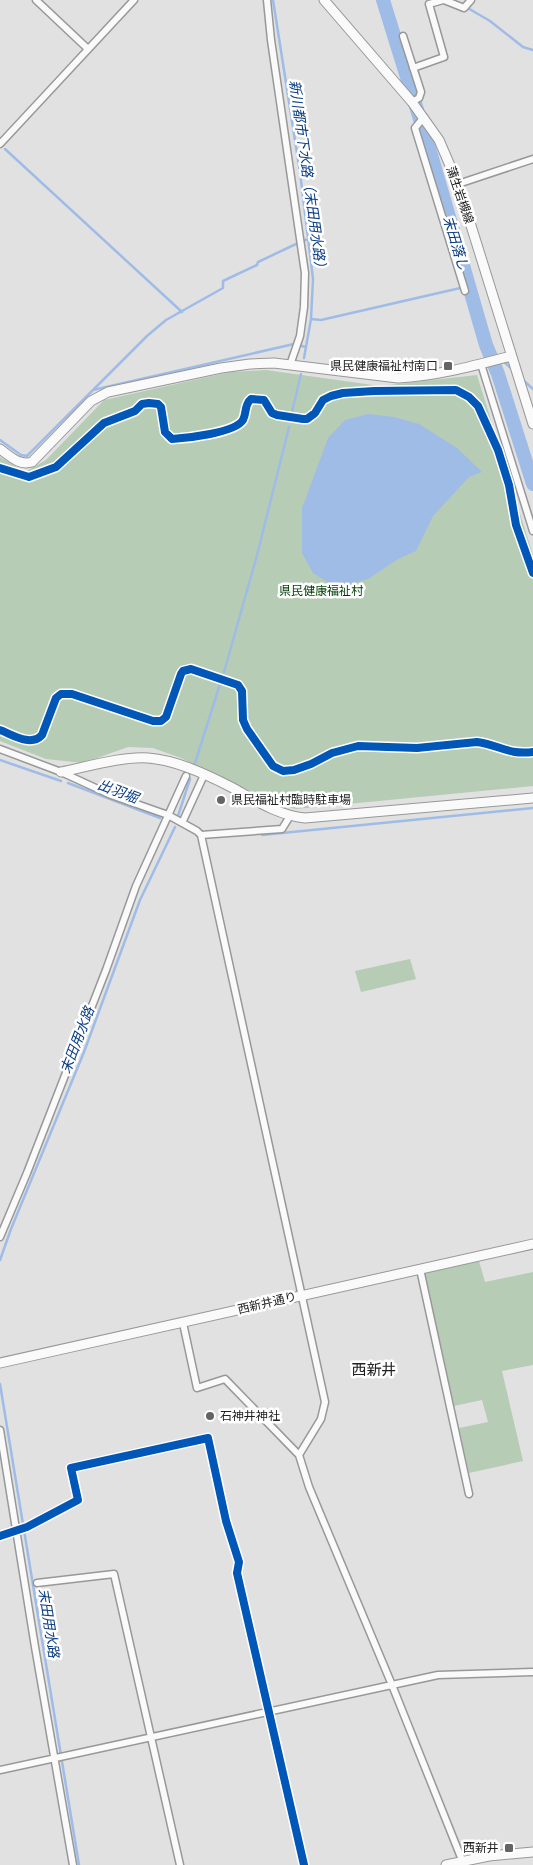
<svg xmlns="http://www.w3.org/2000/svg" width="533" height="1865" font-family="Signika,'Noto Sans JP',sans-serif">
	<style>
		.green { fill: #b6ccb5 }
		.water { fill: #9fbce6 }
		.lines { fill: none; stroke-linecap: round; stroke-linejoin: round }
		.stream { stroke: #9fbce6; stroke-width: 2.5 }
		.river { stroke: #9fbce6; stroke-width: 14 }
		.street-casing { stroke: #989899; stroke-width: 9 }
		.secondary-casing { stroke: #989899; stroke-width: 11 }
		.street { stroke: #fafafb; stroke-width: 6 }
		.secondary { stroke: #fafafb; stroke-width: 9 }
		.cycleway-casing { stroke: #fff; stroke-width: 11 }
		.cycleway { stroke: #0057b8; stroke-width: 8 }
		.poi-dot { fill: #646465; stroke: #fff; stroke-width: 2 }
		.labels { text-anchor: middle; stroke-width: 5; stroke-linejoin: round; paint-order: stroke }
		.street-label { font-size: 12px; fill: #212122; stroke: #fff }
		.poi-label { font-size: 12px; fill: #212122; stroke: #fff; text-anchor: end }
		.park-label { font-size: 12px; fill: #013d03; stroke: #fff }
		.water-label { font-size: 14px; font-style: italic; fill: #093c82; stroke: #fff }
		.quarter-label { font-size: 15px; fill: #212122; stroke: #fff }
	</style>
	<rect width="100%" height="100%" fill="#e1e1e2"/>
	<path class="green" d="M266 370 380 386 477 375 533 555V786L296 809 271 803 181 758 153 748 128 747 83 763 46 759 0 741V457L25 472 46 460 104 400 230 372Z
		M410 959 416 979 361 992 355 971Z
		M479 1261 485 1282 533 1272V1365L502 1371 523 1461 469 1473 459 1428 488 1422 482 1400 454 1406 425 1273Z"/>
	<path class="water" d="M368 414 394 417 419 424 457 448 482 472 469 477 433 516 416 551 398 559 368 579 347 585H332L313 573 302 553V508L328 438 345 420Z"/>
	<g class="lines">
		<path class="stream" d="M273 0 300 172 313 279 311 319 304 358
			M466 7 490 21 523 47 533 50
			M5 149 182 312
			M311 319 321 320 469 286
			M486 345 499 357
			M503 361 512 369
			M523 380 533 389
			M94 389 147 336 166 320 223 288V281L257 265 258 262 296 244 308 239
			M291 416 301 374
			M0 440 21 455 27 456 93 390 294 344 306 347
			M224 672 257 555 289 427
			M0 760 61 781
			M195 763 221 681
			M68 783 160 818
			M178 816 190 779
			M262 835 533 808
			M0 1260 11 1229 84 1052 140 900 175 827
			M0 1384 79 1865"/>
		<path class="river" d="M383 0 432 158 486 345 498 374 533 484"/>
		<g class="street-casing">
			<path id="street" d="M36 0 88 49
				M267 0 271 40 305 273 304 307 300 336 290 365
				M444 0 464 8 471 0
				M403 36 421 92 419 98 412 102
				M413 68 444 57 429 4 443 0
				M424 117 415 128 465 291
				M0 144 134 0
				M458 184 533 159
				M481 364 533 531
				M0 749 61 772 111 795 168 815 197 831 201 835 282 829 290 816
				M182 823 204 775
				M201 835 325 1402 321 1419 299 1455
				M0 1237 27 1173 106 970 136 886 186 776
				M420 1269 469 1494
				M183 1323 197 1388 225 1379 299 1455 309 1487 392 1685 462 1860
				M0 1430 35 1647 73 1865
				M0 1536 27 1527 78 1500 71 1468 208 1438 226 1521 239 1562 237 1573 304 1865
				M37 1583 114 1574 180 1865
				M0 1770 438 1675 533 1672"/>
		</g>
		<g class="secondary-casing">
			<path id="secondary" d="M324 0 412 102 439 140 458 184 533 424
				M0 449C10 456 19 466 32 462L91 401 108 392 221 368 250 364 274 363 398 378C437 376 473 366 511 356
				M61 772C86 767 123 756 148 758 176 760 206 774 231 787 255 800 277 815 305 818L533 798
				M0 1363 533 1244
				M446 1865 489 1856 533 1852"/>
		</g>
		<use href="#street" class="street"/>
		<use href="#secondary" class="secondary"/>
		<g class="cycleway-casing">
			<path id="cycleway" d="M0 468 29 477 56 467 104 423 135 411 142 404 149 403 158 404 161 407 165 432 172 439C187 438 235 433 243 420 247 412 244 405 251 399L264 400 272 413 277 415 303 419H307L315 413 323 400 331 396 343 393 374 391 456 390 469 397 478 406 498 450 509 485 516 525 533 573
				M0 730C13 735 31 747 42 735L56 698 61 694H72L153 721H161L166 717 181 674 183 671 191 669 238 685 242 691 243 720 247 729 273 766 283 771 294 770 311 764 332 753 358 746 417 748 477 742C500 745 507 755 533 752
				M0 1536 27 1527 78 1500 71 1468 208 1438 226 1521 239 1562 237 1573 304 1865"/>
		</g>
		<use href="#cycleway" class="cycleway"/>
	</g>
	<g class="poi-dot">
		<rect x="443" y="361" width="10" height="10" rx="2.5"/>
		<circle cx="221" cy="800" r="5"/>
		<circle cx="210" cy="1416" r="5"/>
		<rect x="504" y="1843" width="10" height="10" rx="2.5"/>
	</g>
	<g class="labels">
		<g class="street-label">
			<text transform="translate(460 195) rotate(71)" y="4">蒲生岩槻線</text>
			<text transform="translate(267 1303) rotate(-13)" y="4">西新井通り</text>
		</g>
		<g class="poi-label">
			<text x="438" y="370">県民健康福祉村南口</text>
			<text x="231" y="804" text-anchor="start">県民福祉村臨時駐車場</text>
			<text x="220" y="1420" text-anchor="start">石神井神社</text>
			<text x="499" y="1852">西新井</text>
		</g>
		<g class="park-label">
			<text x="321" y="595">県民健康福祉村</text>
		</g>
		<g class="water-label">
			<text transform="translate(308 177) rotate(82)" y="5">新川都市下水路（末田用水路）</text>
			<text transform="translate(456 243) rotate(73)" y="5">末田落し</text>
			<text transform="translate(118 791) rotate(21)" y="5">出羽堀</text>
			<text transform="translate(77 1040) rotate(-69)" y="5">末田用水路</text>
			<text transform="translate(49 1623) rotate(81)" y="5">末田用水路</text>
		</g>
		<g class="quarter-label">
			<text x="374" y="1375">西新井</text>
		</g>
	</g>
</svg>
